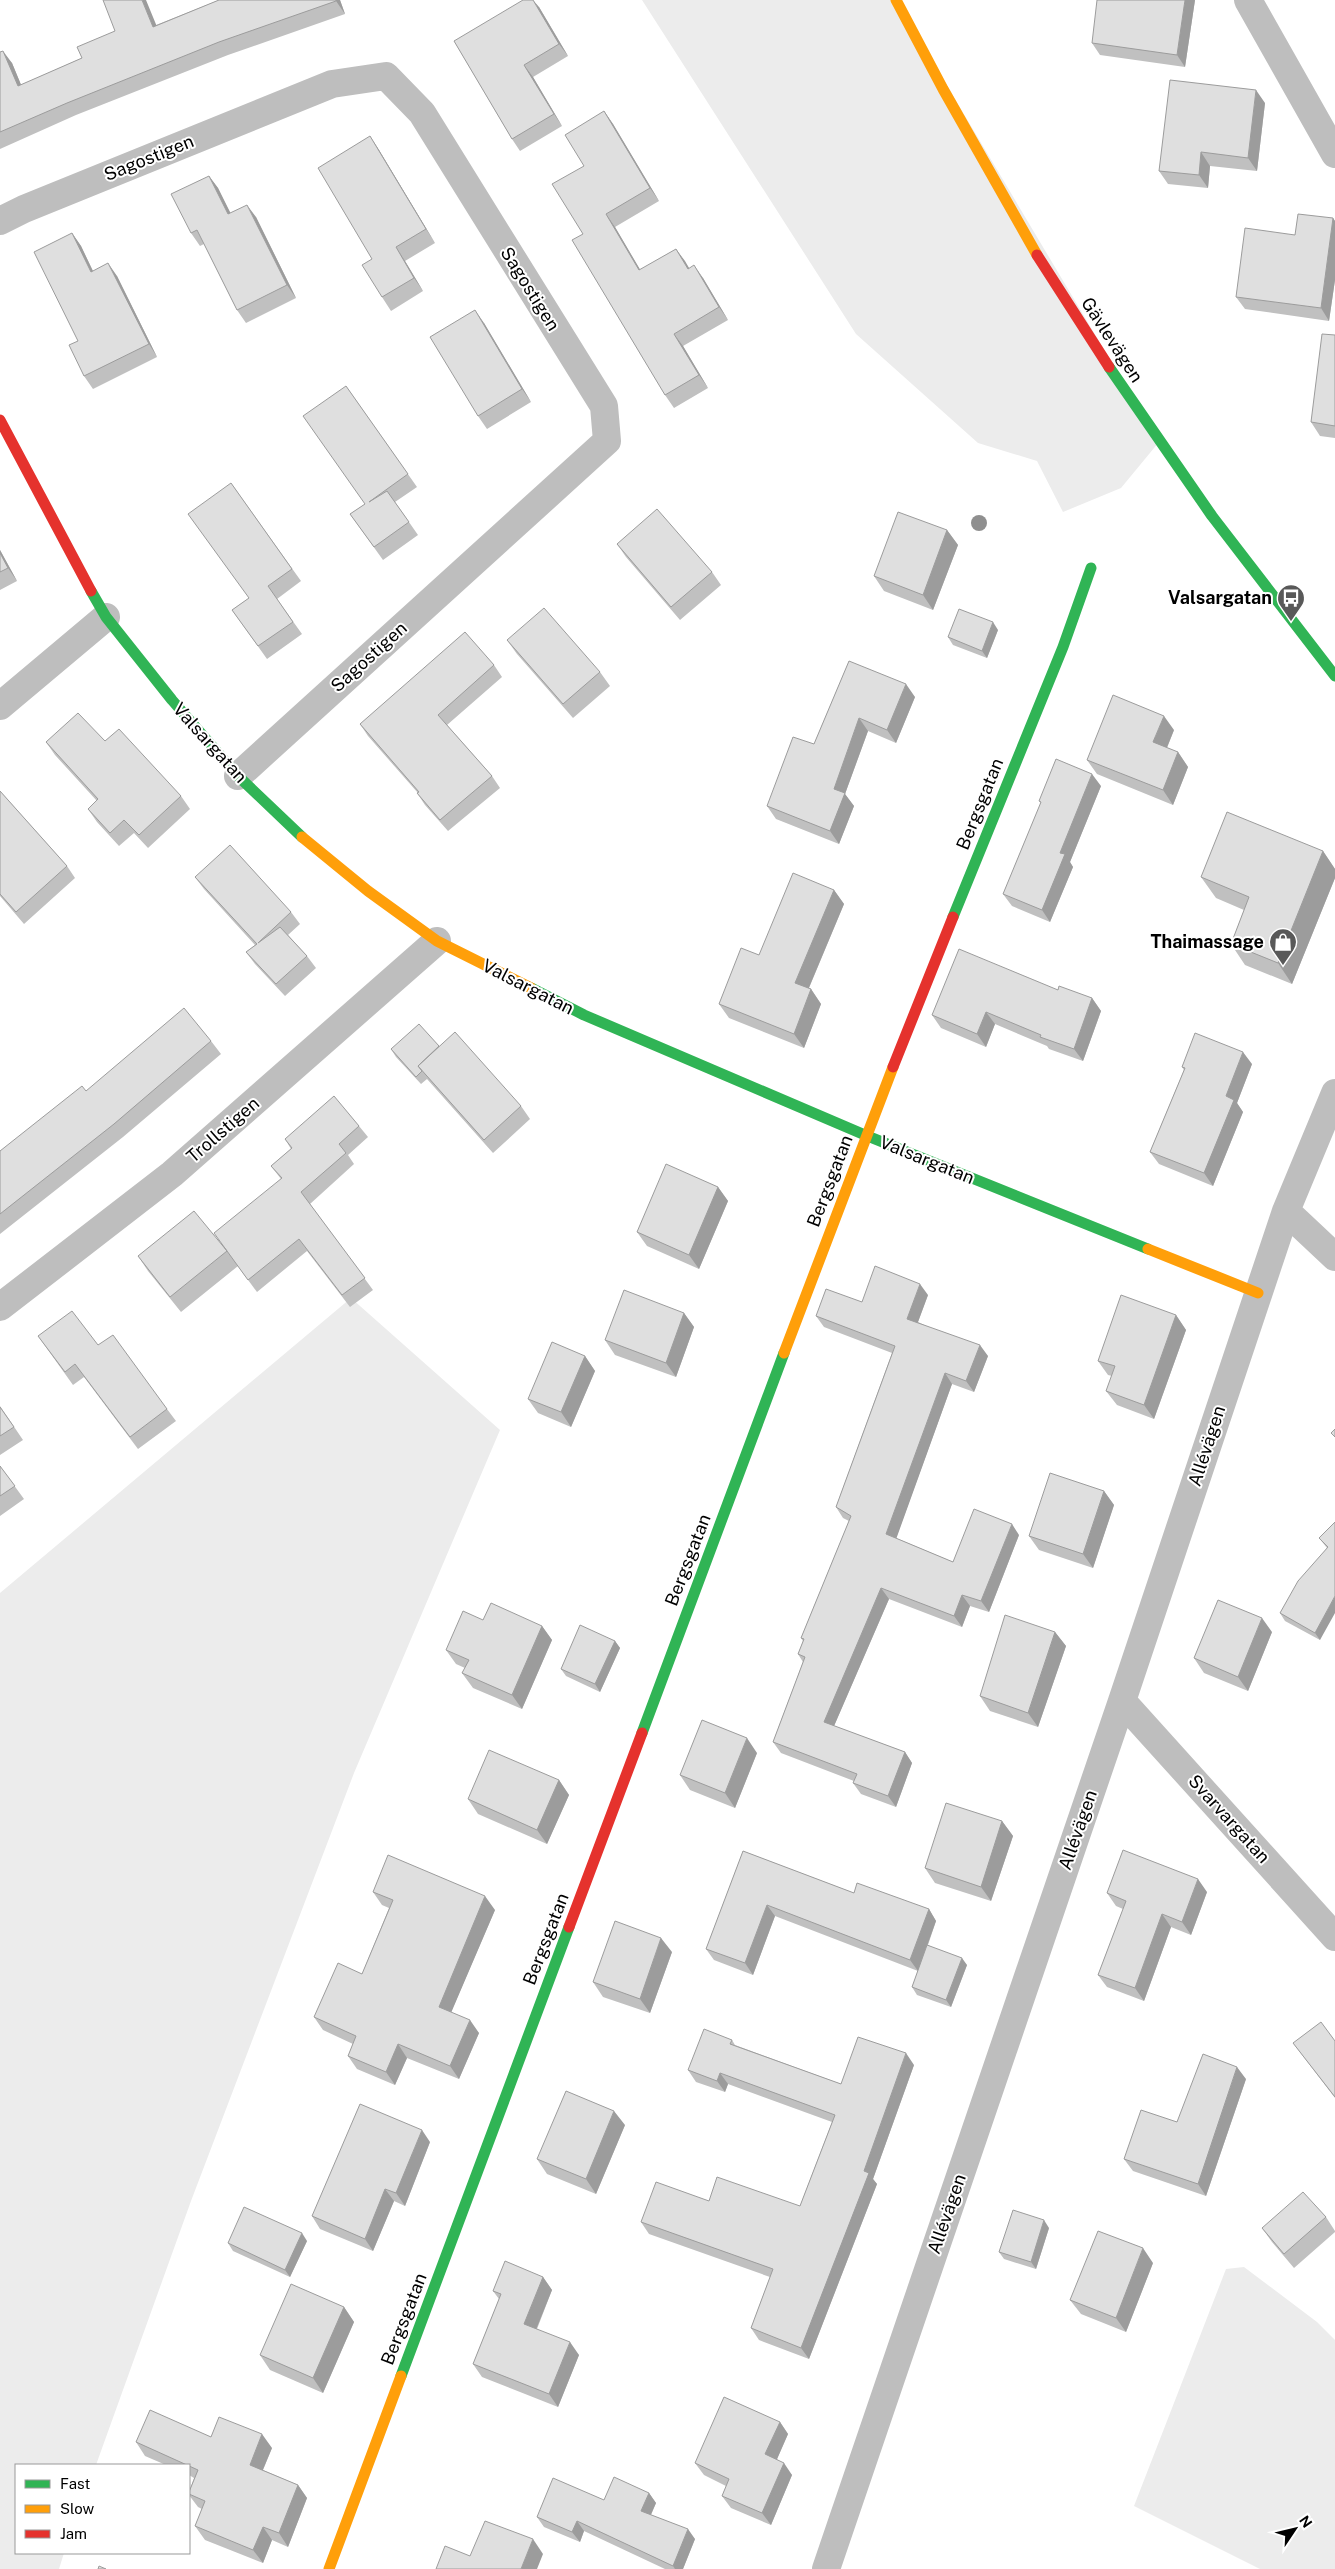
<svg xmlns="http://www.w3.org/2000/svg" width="1335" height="2569" font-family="'Public Sans',sans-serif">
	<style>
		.green { fill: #ececec }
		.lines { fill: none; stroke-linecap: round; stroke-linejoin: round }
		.street { stroke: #bebebe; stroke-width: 28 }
		.fast { stroke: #30b455; stroke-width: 11 }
		.slow { stroke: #ff9f0a; stroke-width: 11 }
		.jam { stroke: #e5322d; stroke-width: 11 }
		.tree { fill: #8f8f8f }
		.wall { fill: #c0c0c0 }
		.shaded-wall { fill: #9c9c9c }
		.building { fill: #dfdfdf; stroke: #9c9c9c }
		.labels { text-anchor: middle; stroke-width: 4; stroke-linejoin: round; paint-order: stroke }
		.street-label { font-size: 18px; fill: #000; stroke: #fff }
		.poi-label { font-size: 18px; font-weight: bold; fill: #000; stroke: #fff; text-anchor: end }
	</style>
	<rect width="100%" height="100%" fill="#fff"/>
	<path class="green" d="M642 0H896L1159 442 1121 488 1063 512 1037 461 978 443 856 334Z
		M351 1298 500 1430 354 1773 191 2201 96 2465H16V2553H64L59 2569H0V1593Z
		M1244 2267 1317 2322 1335 2340V2569H1260L1134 2506 1226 2269Z"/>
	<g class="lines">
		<path class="street" d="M1248 0 1335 154
			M0 221 24 209 332 84 386 76 422 113 604 406 607 441 238 776
			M0 706 106 617
			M1286 1211 1335 1257
			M0 1307 172 1174 437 941
			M1122 1701 1335 1937
			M826 2569 1122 1701 1286 1211 1335 1093"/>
		<path class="fast" d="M1109 367 1212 516 1335 676
			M91 591 106 617 172 700 238 776 302 837
			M953 917 1063 647 1091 568
			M531 988 584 1015 865 1135 1148 1249
			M642 1733 784 1353
			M401 2376 569 1927"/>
		<path class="slow" d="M896 0 943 89 1037 255
			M302 837 368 891 437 941 531 988
			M1148 1249 1258 1293
			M784 1353 893 1067
			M329 2569 401 2376"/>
		<path class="jam" d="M1037 255 1109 367
			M0 420 91 591
			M893 1067 953 917
			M569 1927 642 1733"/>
	</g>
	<circle class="tree" cx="979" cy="523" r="8"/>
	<path class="wall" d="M219 0H340L345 14 228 55 76 115 0 149V52L12 63 21 85 156 25Z
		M1195 0 1185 67 1100 55 1092 43Z
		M539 7 568 56 533 77 562 126 520 151 512 139 454 41Z
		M1265 103 1257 171 1210 166 1208 188 1168 184 1159 171Z
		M604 111 613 124 659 201 615 227 640 270 676 249 689 268 703 278 728 320 683 346 708 388 674 408 665 395 583 234Z
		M370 136 379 150 435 243 405 261 423 291 391 311 382 297 372 259Z
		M209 176 218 188 230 213 256 217 296 298 246 323 237 310 204 244 200 246 191 233Z
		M1333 218 1335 221V280L1329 321 1245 309 1236 297 1295 235Z
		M72 233 81 246 93 271 117 276 157 357 93 389 84 376 78 341Z
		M484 323 531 402 487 429 478 416Z
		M1335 335V438L1320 436 1311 422Z
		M346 386 417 487 395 502 418 535 383 560 350 514 365 504Z
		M231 483 301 581 277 599 302 634 267 659 232 610 249 598Z
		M947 530 958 545 933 610 884 591 874 576Z
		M617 544 712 572 721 585 680 620 626 557Z
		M0 550 17 581 0 590Z
		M998 630 987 658 953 645 948 637Z
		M507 640 600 672 610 686 573 718 517 654Z
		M849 661 915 697 896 743 868 731 845 794 854 806 839 844 776 819 767 806 814 744Z
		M494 665 502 677 447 725 492 776 500 788 448 831 425 805 417 793H418L368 736 360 724Z
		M1174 730 1167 748 1178 752 1188 767 1173 805 1097 774 1087 760Z
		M105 741 181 796 190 809 148 848 134 833 119 846 97 822 88 809 97 801 55 755 46 742Z
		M1101 786 1070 862 1073 867 1050 922 1012 906 1003 894 1041 803 1039 801Z
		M0 791 67 866 75 878 24 924 0 896Z
		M1323 851 1335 869V878L1292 984 1245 965 1231 944 1244 910 1216 898 1201 877Z
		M195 877 291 912 300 924 288 935 307 956 316 968 285 996 255 964 246 952 255 945 204 889Z
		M834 890 844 904 809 988 811 989 821 1004 804 1048 729 1018 719 1004Z
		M1058 990 1092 998 1101 1011 1083 1061 1049 1049 1047 1046 995 1024 986 1047 941 1028 932 1015Z
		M211 1041 221 1054 123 1137 0 1234V1151L86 1091Z
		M439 1046 521 1106 530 1119 493 1153 427 1079 421 1084 396 1057 391 1049Z
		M1252 1064 1237 1103 1243 1112 1213 1186 1159 1164 1150 1152 1184 1070 1182 1067Z
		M359 1126 368 1137 348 1155 354 1164 310 1204 373 1290 350 1307 307 1251 257 1292 237 1265 238 1266 181 1312 148 1271 138 1256 223 1246 281 1179 271 1166 291 1149 285 1139Z
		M718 1187 728 1201 699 1269 647 1246 637 1232Z
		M928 1295 918 1322 988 1356 974 1392 952 1384 896 1538 953 1562 1019 1535 989 1612 970 1606 962 1627 889 1599 834 1726 905 1752 912 1763 896 1807 861 1794 853 1783 854 1781 781 1753 773 1742 803 1662 798 1654 803 1641 801 1638 849 1521 843 1518 836 1507 892 1353 824 1327 816 1316 862 1302Z
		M684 1313 694 1327 676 1377 615 1355 605 1340Z
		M1176 1315 1186 1330 1154 1419 1117 1405 1106 1391 1112 1376 1108 1375 1098 1361Z
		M38 1336 98 1345 167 1409 176 1421 138 1449 84 1377 73 1385Z
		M585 1356 595 1371 571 1427 538 1413 528 1399Z
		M0 1406 23 1440 0 1455Z
		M0 1466 24 1499 0 1516Z
		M1104 1491 1114 1505 1093 1568 1039 1550 1029 1536Z
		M1335 1522 1320 1640 1285 1621 1280 1613 1327 1548 1319 1538Z
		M483 1620 542 1626 552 1640 522 1709 473 1688 462 1673 465 1668 456 1664 446 1650Z
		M1055 1632 1066 1646 1038 1727 990 1711 980 1696Z
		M1272 1632 1248 1691 1204 1673 1194 1658Z
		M615 1641 620 1648 600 1692 566 1676 561 1669Z
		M757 1753 735 1808 690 1790 680 1775Z
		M559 1780 569 1795 547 1844 478 1814 468 1799Z
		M1002 1821 1013 1836 991 1901 935 1883 925 1868Z
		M743 1851 854 1893 929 1909 936 1921 928 1945 967 1965 951 2007 917 1995 912 1987 918 1971 775 1916 753 1975 714 1960 706 1949Z
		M373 1892 495 1910 451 2012 479 2033 459 2079 407 2058 395 2085 357 2069 348 2056 353 2044 323 2030 314 2017 362 1974 389 1908 382 1905Z
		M1207 1892 1191 1935 1171 1927 1144 2001 1107 1987 1098 1975 1123 1909 1116 1906 1107 1893Z
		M672 1952 650 2013 603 1997 593 1982Z
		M732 2040 735 2045 841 2084 914 2065 873 2179 877 2184 809 2359 759 2340 751 2328 770 2277 649 2234 641 2222 709 2201 800 2206 832 2122 728 2084 725 2092 696 2082 688 2070Z
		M1335 2041V2098L1293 2043Z
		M1246 2079 1206 2196 1133 2171 1124 2159 1177 2122Z
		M625 2125 596 2194 547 2174 537 2159Z
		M430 2142 405 2206 394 2201 373 2251 320 2229 312 2216Z
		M1326 2217 1335 2231V2232L1294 2268 1272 2242 1262 2228Z
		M1049 2228 1036 2269 1004 2259 999 2252Z
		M307 2241 290 2277 233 2251 228 2243Z
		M1153 2263 1126 2332 1081 2314 1070 2300Z
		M543 2277 552 2290 537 2329 579 2355 558 2407 482 2377 473 2364 499 2299 493 2291Z
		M344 2307 354 2322 323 2393 270 2370 260 2355Z
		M780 2422 788 2434 777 2459 792 2475 771 2525 731 2508 722 2496 726 2486 704 2475 695 2463Z
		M211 2437 272 2448 263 2470 298 2485 307 2498 288 2547 272 2540 263 2563 205 2540 195 2526 202 2509 198 2507 189 2495V2492L194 2478 189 2475V2465H166L145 2456 136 2442Z
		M649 2493 656 2503 651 2515 695 2539 683 2569H665L584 2531 580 2542 544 2527 537 2517 604 2500Z"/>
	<path class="shaded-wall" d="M142 0H146L162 39 153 27Z
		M336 0H340L345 14 336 1Z
		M533 0 539 7 568 56 559 44Z
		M1185 0H1195L1185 67 1177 55Z
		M3 51 12 63 27 99 18 86Z
		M524 65 533 77 562 126 554 114Z
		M1256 90 1265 103 1257 171 1248 158Z
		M604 111 613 124 659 201 650 188Z
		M370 136 379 150 435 243 426 229Z
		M1201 152 1210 166 1208 188 1199 175Z
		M209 176 218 188 237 226 228 214Z
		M247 205 256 217 296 298 287 285Z
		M606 214 615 227 648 283 639 270Z
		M1333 218 1335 221V280L1329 321 1321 308Z
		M72 233 81 246 99 284 91 272Z
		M396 247 405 261 423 291 414 278Z
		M676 249 685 261 697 282 688 269Z
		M108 263 117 276 157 357 149 344Z
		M694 265 703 278 728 320 719 307Z
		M475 310 484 323 531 402 522 389Z
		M674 334 683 346 708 388 699 375Z
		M947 530 958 545 933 610 923 595Z
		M0 550 17 581 8 568 0 553Z
		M993 622 998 630 987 658 982 651Z
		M906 684 915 697 896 743 887 730Z
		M1164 716 1174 730 1163 757 1153 742Z
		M859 718 868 731 845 794 854 806 839 844 830 831 834 789Z
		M1178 752 1188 767 1173 805 1163 790Z
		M1092 774 1101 786 1070 862 1073 867 1050 922 1042 910 1060 853Z
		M1323 851 1335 869V878L1292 984 1278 963Z
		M834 890 844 904 805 997 795 983Z
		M811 989 821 1004 804 1048 794 1034Z
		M1092 998 1101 1011 1083 1061 1074 1049Z
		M986 1012 995 1024 986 1047 977 1034Z
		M1243 1052 1252 1064 1237 1103 1243 1112 1213 1186 1204 1173 1226 1096Z
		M718 1187 728 1201 699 1269 689 1255Z
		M920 1284 928 1295 915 1330 907 1319Z
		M684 1313 694 1327 676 1377 666 1363Z
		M1176 1315 1186 1330 1154 1419 1144 1405Z
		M980 1345 988 1356 974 1392 966 1381Z
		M585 1356 595 1371 571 1427 561 1412Z
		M945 1373 952 1384 894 1545 886 1534Z
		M1104 1491 1114 1505 1093 1568 1083 1554Z
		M1012 1524 1019 1535 989 1612 981 1601Z
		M881 1588 889 1599 831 1733 824 1722Z
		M962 1595 970 1606 962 1627 954 1616Z
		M1335 1596V1613L1320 1640 1315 1633Z
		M1262 1618 1272 1632 1248 1691 1238 1677Z
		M542 1626 552 1640 522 1709 512 1695Z
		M1055 1632 1066 1646 1038 1727 1028 1713Z
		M615 1641 620 1648 600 1692 595 1684Z
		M747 1738 757 1753 735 1808 725 1793Z
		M905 1752 912 1763 896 1807 888 1796Z
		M559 1780 569 1795 547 1844 537 1830Z
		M1002 1821 1013 1836 991 1901 981 1887Z
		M1198 1879 1207 1892 1191 1935 1182 1922Z
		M485 1896 495 1910 448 2020 439 2007Z
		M767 1905 775 1916 753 1975 745 1963Z
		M929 1909 936 1921 918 1971 910 1960Z
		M1162 1914 1171 1927 1144 2001 1135 1988Z
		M661 1938 672 1952 650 2013 640 1999Z
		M962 1958 967 1965 951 2007 946 2000Z
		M470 2020 479 2033 459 2079 450 2066Z
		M398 2044 407 2058 395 2085 386 2072Z
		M906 2053 914 2065 873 2179 877 2184 809 2359 801 2348Z
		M1237 2067 1246 2079 1206 2196 1198 2184Z
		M720 2073 728 2084 725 2092 717 2081Z
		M614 2111 625 2125 596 2194 586 2179Z
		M422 2130 430 2142 405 2206 396 2193Z
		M385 2189 394 2201 373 2251 365 2239Z
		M1044 2220 1049 2228 1036 2269 1031 2262Z
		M302 2233 307 2241 290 2277 285 2270Z
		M1143 2248 1153 2263 1126 2332 1116 2318Z
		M543 2277 552 2290 533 2337 524 2324Z
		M344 2307 354 2322 323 2393 313 2378Z
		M570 2342 579 2355 558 2407 549 2394Z
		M780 2422 788 2434 774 2466 765 2454Z
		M262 2434 272 2448 259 2479 250 2465Z
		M784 2463 792 2475 771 2525 762 2513Z
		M298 2485 307 2498 288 2547 279 2533Z
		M649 2493 656 2503 648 2521 641 2511Z
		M577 2521 584 2531 580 2542 572 2532Z
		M263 2527 272 2540 263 2563 253 2550Z
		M688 2529 695 2539 683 2569H675L673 2566Z
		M533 2539 543 2554 537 2569H521Z"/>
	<path class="building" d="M103 0H142L153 27 219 0H336V1L219 42 67 103 0 132V52L3 51 18 86 82 58 77 47 115 31Z
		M523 0H533L559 44 524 65 554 114 512 139 454 41Z
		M1097 0H1185L1177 55 1092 43Z
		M1170 80 1256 90 1248 158 1201 152 1199 175 1159 171Z
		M604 111 650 188 606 214 639 270 676 249 688 269 694 265 719 307 674 334 699 375 665 395 572 240 583 234 552 184 584 166 565 135Z
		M370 136 426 229 396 247 414 278 382 297 362 265 372 259 318 168Z
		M209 176 228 214 247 205 287 285 237 310 197 230 191 233 171 194Z
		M1298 214 1333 218 1321 308 1236 297 1245 228 1295 235Z
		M72 233 91 272 108 263 149 344 84 376 69 345 78 341 34 252Z
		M475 310 522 389 478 416 430 337Z
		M1322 334 1335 335V426L1311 422Z
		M346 386 408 474 369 502 387 491 409 522 374 547 350 514 365 504 303 416Z
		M231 483 292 569 268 586 293 622 258 646 232 610 249 598 188 514Z
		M657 509 712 572 671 607 617 544Z
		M898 512 947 530 923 595 874 576Z
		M0 553 8 568 0 572Z
		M544 608 600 672 563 704 507 640Z
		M959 609 993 622 982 651 948 637Z
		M465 632 494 665 438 715 492 776 440 820 417 793 419 792 360 724Z
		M849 661 906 684 887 730 859 718 834 789 845 793 830 831 767 806 793 737 814 744Z
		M1113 695 1164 716 1153 742 1178 752 1163 790 1087 760Z
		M78 713 105 741 119 729 181 796 139 835 124 820 110 833 88 809 98 799 46 742Z
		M1056 759 1092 774 1060 853 1065 854 1042 910 1003 894 1041 802 1039 801Z
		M0 791 67 866 16 912 0 894Z
		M1227 812 1323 851 1278 963 1231 944 1249 897 1201 877Z
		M230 845 291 912 258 943 280 927 307 956 276 984 246 952 257 944 195 877Z
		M793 873 834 890 795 983 811 989 794 1034 719 1004 741 948 759 955Z
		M959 949 1058 990 1059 986 1092 998 1074 1049 1040 1037 1041 1035 986 1012 977 1034 932 1015Z
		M184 1008 211 1041 114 1124 0 1214V1151L82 1086 86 1091Z
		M419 1024 439 1046 418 1066 422 1071 416 1077 391 1049Z
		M455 1032 521 1106 484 1140 418 1066Z
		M1195 1033 1243 1052 1226 1096 1234 1100 1204 1173 1150 1152 1185 1068 1182 1067Z
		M334 1096 359 1126 339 1144 346 1153 301 1192 365 1278 342 1295 299 1239 248 1280 214 1233 282 1178 271 1166 292 1148 285 1139Z
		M666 1164 718 1187 689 1255 637 1232Z
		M194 1211 227 1251 170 1297 138 1256Z
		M875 1266 920 1284 907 1319 980 1345 966 1381 945 1373 886 1534 953 1562 974 1509 1012 1524 981 1601 962 1595 954 1616 881 1588 824 1722 905 1752 888 1796 853 1783 857 1774 773 1742 805 1657 798 1654 804 1639 801 1638 851 1516 836 1507 895 1346 816 1316 826 1289 862 1302Z
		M624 1290 684 1313 666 1363 605 1340Z
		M1121 1295 1176 1315 1144 1405 1106 1391 1115 1366 1098 1361Z
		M72 1311 98 1345 113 1335 167 1409 130 1437 75 1364 65 1372 38 1336Z
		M552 1342 585 1356 561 1412 528 1399Z
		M0 1407 14 1427 0 1436Z
		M1335 1429V1437L1331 1433Z
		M0 1466 15 1486 0 1496Z
		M1050 1473 1104 1491 1083 1554 1029 1536Z
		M1335 1522V1596L1315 1633 1280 1613 1298 1581 1328 1547 1319 1538Z
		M1218 1600 1262 1618 1238 1677 1194 1658Z
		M491 1603 542 1626 512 1695 462 1673 469 1660 446 1650 463 1611 483 1620Z
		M1005 1615 1055 1632 1028 1713 980 1696Z
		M580 1625 615 1641 595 1684 561 1669Z
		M702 1720 747 1738 725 1793 680 1775Z
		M489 1750 559 1780 537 1830 468 1799Z
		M946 1803 1002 1821 981 1887 925 1868Z
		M1123 1850 1198 1879 1182 1922 1162 1914 1135 1988 1098 1975 1126 1901 1107 1893Z
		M743 1851 854 1893 857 1883 929 1909 910 1960 767 1905 745 1963 706 1949Z
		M388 1855 485 1896 439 2007 470 2020 450 2066 398 2044 386 2072 348 2056 356 2036 314 2017 338 1963 362 1974 393 1900 373 1892Z
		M615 1921 661 1938 640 1999 593 1982Z
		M927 1945 962 1958 946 2000 912 1987Z
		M1321 2022 1335 2041V2097L1293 2043Z
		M704 2029 732 2040 730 2044 841 2084 858 2037 906 2053 864 2171 869 2173 801 2348 751 2328 773 2269 641 2222 656 2182 709 2201 717 2177 800 2206 835 2115 720 2073 717 2081 688 2070Z
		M1203 2054 1237 2067 1198 2184 1124 2159 1141 2110 1177 2122Z
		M566 2091 614 2111 586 2179 537 2159Z
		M360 2104 422 2130 396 2193 385 2189 365 2239 312 2216Z
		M1303 2192 1326 2217 1284 2254 1262 2228Z
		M244 2207 302 2233 285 2270 228 2243Z
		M1013 2210 1044 2220 1031 2262 999 2252Z
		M1098 2231 1143 2248 1116 2318 1070 2300Z
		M505 2261 543 2277 524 2324 570 2342 549 2394 473 2364 501 2294 493 2291Z
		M291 2284 344 2307 313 2378 260 2355Z
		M724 2397 780 2422 765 2454 784 2463 762 2513 722 2496 729 2479 695 2463Z
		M150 2410 211 2437 219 2417 262 2434 250 2465 298 2485 279 2533 263 2527 253 2550 195 2526 205 2501 189 2494V2492L198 2470 136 2442Z
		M614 2477 649 2493 641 2511 688 2529 673 2566 577 2521 572 2532 537 2517 553 2478 604 2500Z
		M485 2521 533 2539 521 2569H436L445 2546 470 2556Z
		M99 2566 106 2569H98Z"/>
	<defs>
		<g id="bus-pin" transform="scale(1.4375)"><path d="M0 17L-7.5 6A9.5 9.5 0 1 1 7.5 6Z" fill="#595959" stroke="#fff"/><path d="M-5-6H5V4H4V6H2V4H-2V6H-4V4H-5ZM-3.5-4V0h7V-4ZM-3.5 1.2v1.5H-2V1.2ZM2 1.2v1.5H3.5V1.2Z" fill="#fff"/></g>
		<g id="shop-pin" transform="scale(1.4375)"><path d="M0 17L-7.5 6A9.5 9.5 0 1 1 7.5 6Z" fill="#595959" stroke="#fff"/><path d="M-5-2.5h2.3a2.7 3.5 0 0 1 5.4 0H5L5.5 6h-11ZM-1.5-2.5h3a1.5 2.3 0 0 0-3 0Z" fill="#fff"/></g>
	</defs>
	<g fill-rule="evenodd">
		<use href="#bus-pin" x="1291" y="598"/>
		<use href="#shop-pin" x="1283" y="942"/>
	</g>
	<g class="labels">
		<g class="street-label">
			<text transform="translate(149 158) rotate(-22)" y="6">Sagostigen</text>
			<text transform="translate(530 289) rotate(58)" y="6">Sagostigen</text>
			<text transform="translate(1112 340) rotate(57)" y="6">Gävlevägen</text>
			<text transform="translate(369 657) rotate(-42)" y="6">Sagostigen</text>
			<text transform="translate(210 743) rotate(48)" y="6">Valsargatan</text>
			<text transform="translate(980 804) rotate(-68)" y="6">Bergsgatan</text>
			<text transform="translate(528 987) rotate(27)" y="6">Valsargatan</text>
			<text transform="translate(223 1130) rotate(-41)" y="6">Trollstigen</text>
			<text transform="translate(927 1160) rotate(22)" y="6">Valsargatan</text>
			<text transform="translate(830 1181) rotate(-69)" y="6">Bergsgatan</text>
			<text transform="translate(1207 1446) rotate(-72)" y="6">Allévägen</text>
			<text transform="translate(688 1560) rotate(-69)" y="6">Bergsgatan</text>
			<text transform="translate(1229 1819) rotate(48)" y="6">Svarvargatan</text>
			<text transform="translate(1078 1830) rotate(-71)" y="6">Allévägen</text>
			<text transform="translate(546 1939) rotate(-69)" y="6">Bergsgatan</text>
			<text transform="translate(947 2214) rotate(-71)" y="6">Allévägen</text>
			<text transform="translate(404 2319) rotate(-69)" y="6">Bergsgatan</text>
		</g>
		<g class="poi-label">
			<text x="1272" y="604">Valsargatan</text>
			<text x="1264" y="948">Thaimassage</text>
		</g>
	</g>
	<rect x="15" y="2464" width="175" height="90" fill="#ffffff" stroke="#999999"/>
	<rect x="25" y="2480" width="25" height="8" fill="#30b455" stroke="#999999"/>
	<text x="60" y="2489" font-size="15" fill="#000000">Fast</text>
	<rect x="25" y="2505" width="25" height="8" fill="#ff9f0a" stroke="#999999"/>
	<text x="60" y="2514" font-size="15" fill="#000000">Slow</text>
	<rect x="25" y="2530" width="25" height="8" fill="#e5322d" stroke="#999999"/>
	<text x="60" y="2539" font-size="15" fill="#000000">Jam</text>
	<g transform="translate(1295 2529) rotate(55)" stroke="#ffffff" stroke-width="4" paint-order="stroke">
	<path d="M0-4L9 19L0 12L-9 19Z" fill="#000000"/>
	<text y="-8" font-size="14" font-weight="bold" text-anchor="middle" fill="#000000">N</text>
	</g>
</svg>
